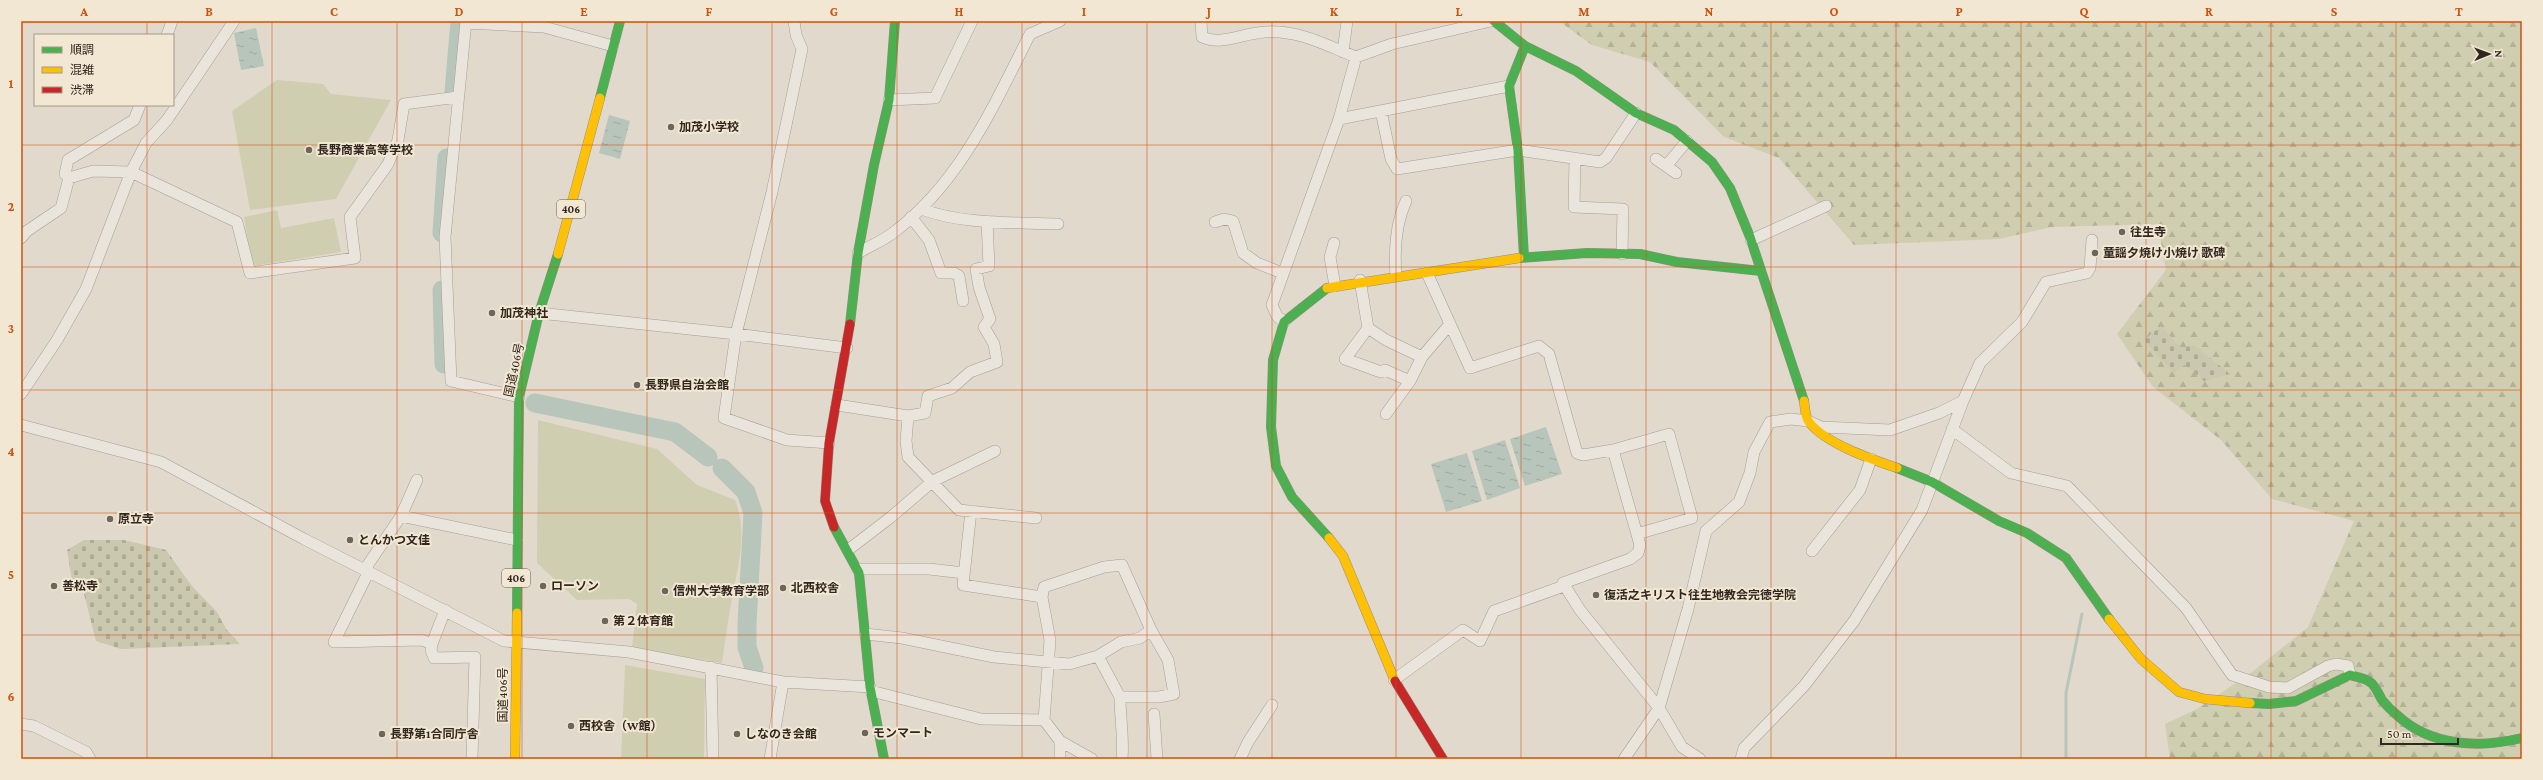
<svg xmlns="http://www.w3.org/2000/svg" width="2543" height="780" font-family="'Crimson Pro','Noto Sans JP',serif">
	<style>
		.forest { fill: url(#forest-firs) }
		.cemetery { fill: url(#cemetery-stones) }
		.garden { fill: #d0ceb0 }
		.water { fill: url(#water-ripples) }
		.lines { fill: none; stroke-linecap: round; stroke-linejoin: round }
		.stream { stroke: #b7c5bb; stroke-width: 3 }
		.river { stroke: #b7c5bb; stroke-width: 19 }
		.street-casing { stroke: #a69e95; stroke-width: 12 }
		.fast-casing { stroke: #958e85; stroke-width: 10 }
		.slow-casing { stroke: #958e85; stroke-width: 10 }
		.jam-casing { stroke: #958e85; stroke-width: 10 }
		.street { stroke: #e9e4dc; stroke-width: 11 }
		.fast { stroke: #4caf50; stroke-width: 9 }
		.slow { stroke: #ffc107; stroke-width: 9 }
		.jam { stroke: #c62828; stroke-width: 9 }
		.grid { fill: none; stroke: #cd520f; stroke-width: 1; stroke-opacity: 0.55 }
		.poi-dot { fill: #6f655b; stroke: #f1e7d2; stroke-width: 1.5 }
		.labels { text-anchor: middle; stroke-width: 4; stroke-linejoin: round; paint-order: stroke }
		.shield { fill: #f1e7d2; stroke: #6b6154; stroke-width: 1 }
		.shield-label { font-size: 11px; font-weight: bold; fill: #32271e }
		.poi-label { font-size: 12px; font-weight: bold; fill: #32271e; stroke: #f1e7d2; text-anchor: start }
		.street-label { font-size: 12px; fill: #32271e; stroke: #f1e7d2 }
		.neatline { fill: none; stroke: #cd520f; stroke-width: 1.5 }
		.grid-label { font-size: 13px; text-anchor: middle; font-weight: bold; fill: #cd520f }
	</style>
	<defs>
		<pattern id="forest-firs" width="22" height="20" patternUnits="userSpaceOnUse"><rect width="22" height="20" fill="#d0ceb0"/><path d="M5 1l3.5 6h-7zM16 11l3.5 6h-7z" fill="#b3b197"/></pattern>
		<pattern id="cemetery-stones" width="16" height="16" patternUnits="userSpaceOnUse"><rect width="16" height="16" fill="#cac8ae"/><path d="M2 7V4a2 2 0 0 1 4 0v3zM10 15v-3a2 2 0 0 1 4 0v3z" fill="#aeac95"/></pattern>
		<pattern id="water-ripples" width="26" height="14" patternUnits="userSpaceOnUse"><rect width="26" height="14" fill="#b7c5bb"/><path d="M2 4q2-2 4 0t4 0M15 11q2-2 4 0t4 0" fill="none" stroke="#9ea9a0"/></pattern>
	</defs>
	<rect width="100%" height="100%" fill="#e1d9cb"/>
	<path class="forest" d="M1559 21H2522V759H2170L2165 724 2197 709 2252 672 2308 627 2354 521 2272 499 2221 440 2153 387 2117 334 2166 270 2158 224 2052 227 1999 239 1854 245 1779 158 1724 137 1650 62 1592 45Z"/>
	<path class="cemetery" d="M2161 326 2181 348 2194 345 2230 374 2204 381 2185 365 2173 373 2144 340Z
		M84 540H124L166 550 192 586 217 612 226 629 240 644 121 649 96 641 82 586H73L67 550Z"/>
	<path class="garden" d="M277 80 323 84 331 94 391 100 336 199 250 210 232 111Z
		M277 210 281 228 334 218 341 252 252 266 244 217Z
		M538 420 657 449 697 485 735 500C748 533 738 565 732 599 728 620 725 641 722 663L632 648 637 604 629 599 577 600 537 563Z
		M625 665 705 679 704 759H621Z"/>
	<path class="water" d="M256 28 264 66 241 70 234 33Z
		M609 115 630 121 620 159 599 153Z
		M1546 427 1562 474 1525 486 1510 439Z
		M1505 440 1520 488 1487 500 1472 451Z
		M1467 453 1482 501 1446 512 1431 464Z"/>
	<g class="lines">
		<path class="stream" d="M2066 759V693L2082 614"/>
		<path class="river" d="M454 92 460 21
			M442 233 447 158
			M442 290 444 364
			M535 403 675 432 708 457
			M722 468 746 492 753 513 747 624V647L754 668"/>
		<g class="street-casing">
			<path id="street" d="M466 21 445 237 451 381 519 397
				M794 21 796 35 802 49 772 192 736 334 724 418 787 440 829 443
				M1201 21 1202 37C1222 46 1243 33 1265 32 1297 29 1328 46 1356 57L1392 44 1491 21
				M466 23 544 27 613 46
				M167 35 172 21
				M1343 52 1347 21
				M889 100 935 98 972 21
				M1381 111 1391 159 1397 169 1518 150 1600 162 1606 158 1636 113
				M1339 119 1509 86
				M1575 159 1574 207 1623 209 1622 254
				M1656 159 1676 173
				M1666 166 1687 141
				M69 178 65 174 68 160 134 120 140 105
				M921 209C964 225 1013 222 1058 224
				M911 217 929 240 941 273H954L959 276 963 301
				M1215 222 1224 219 1233 221 1243 253 1257 263 1282 273
				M21 238 27 231 61 208 69 178 93 171 131 172 237 222 250 273 355 258 350 217 388 164 398 140 404 104 458 97
				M1751 240 1826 206
				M1334 243 1330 257 1335 286
				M858 253C870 246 882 241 893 233 960 183 993 107 1030 34L1060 21
				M1396 276C1394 250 1395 225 1406 201
				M1360 280 1368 328 1386 340 1422 357 1450 324
				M539 313 736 334 847 348
				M1284 322 1277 316 1272 305 1339 119 1356 57
				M1368 328 1345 359 1381 372 1385 370 1410 381
				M21 394 57 340 86 289 131 172 146 143 167 120 234 21
				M837 405 908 416 925 413 928 396 952 388 970 372 997 362 994 344 984 327 990 319 979 287 976 269 989 266 987 221
				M1386 414 1410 381 1422 357
				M908 416 906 441 908 457 959 510 1036 518
				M21 425 161 462 304 539 504 641 629 652 783 682 770 759
				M1952 429 2011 473 2067 486 2186 608 2232 675 2269 687 2288 688 2328 666 2336 664 2348 666 2350 675
				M1613 450 1669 434 1692 518 1637 534
				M971 511 963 585 1042 597
				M401 516 517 540
				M848 550 891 517 933 481 995 451
				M1812 551 1860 490 1871 459
				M365 569 401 516 417 480
				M858 569H929L964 573
				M369 571 334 642 422 640 432 644 445 610
				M1563 583 1580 610 1659 708 1682 747 1700 759
				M865 634 902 638 994 657 1069 664 1098 656 1121 642 1140 638 1151 630
				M432 644 431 650 434 658 475 657 472 759
				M711 667 713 759
				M1394 680 1463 630 1480 641 1494 611 1561 587 1563 583 1630 559 1638 553 1640 545 1613 450 1583 455 1577 453 1549 354 1539 346 1470 368 1427 273
				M783 682 870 687
				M871 691 981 719 1044 720 1060 741V759
				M1120 697C1120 718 1124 738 1122 759
				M1154 714 1157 759
				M1044 720 1050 640 1042 597 1044 587 1104 567 1122 565 1151 630 1168 660 1174 694 1159 697H1120L1098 656
				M21 724 34 726 86 752 90 759
				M1060 741 1092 759
				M1240 759 1248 742 1272 705
				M1624 759 1659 708 1688 609 1706 531 1739 502 1750 473 1754 452 1770 422 1791 419 1808 421 1821 427 1890 430 1939 413 1963 401
				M1741 759 1744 748 1804 686 1854 621 1922 510 1963 401 1980 363 2022 322 2046 282 2087 273 2090 268 2092 240"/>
		</g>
		<g class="fast-casing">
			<path id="fast" d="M1494 21 1525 46 1576 71 1636 113 1674 130 1712 162 1730 188 1750 237 1804 401
				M600 98 620 21
				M1524 257 1518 150 1509 86 1525 46
				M1519 258 1587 253 1640 254 1677 262 1761 271
				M1327 288 1284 322 1273 360 1271 427 1276 466 1292 497 1329 538
				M850 324 858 253 874 165 889 100 895 21
				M1897 468 1932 482 1999 521 2027 533 2066 558 2109 619
				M834 527 859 573 870 687 884 759
				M517 613 519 397 539 313 558 254
				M2250 703 2269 704 2296 701 2350 675C2356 677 2365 678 2370 682 2375 685 2379 695 2382 700 2386 705 2392 711 2397 715 2431 747 2480 748 2522 738"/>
		</g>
		<g class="slow-casing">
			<path id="slow" d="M558 254 600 98
				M1327 288 1519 258
				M1804 401C1805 407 1805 417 1809 422 1826 444 1871 459 1897 468
				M1329 538 1343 556 1395 681
				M2109 619 2141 659 2179 692 2205 699 2250 703
				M515 759 517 613"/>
		</g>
		<g class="jam-casing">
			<path id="jam" d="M834 527 825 501 829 443 850 324
				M1395 681 1443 759"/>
		</g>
		<use href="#street" class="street"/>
		<use href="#fast" class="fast"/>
		<use href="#slow" class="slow"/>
		<use href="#jam" class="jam"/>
	</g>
	<path class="grid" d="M147 21V35M272 21V759M397 21V759M522 21V759M647 21V759M772 21V759M897 21V759M1022 21V759M1147 21V759M1272 21V759M1396 21V759M1521 21V759M1646 21V759M1771 21V759M1896 21V759M2021 21V759M2146 21V759M2271 21V759M2396 21V759M147 105V759M21 145H2522M21 267H2522M21 390H2522M21 513H2522M21 635H2522"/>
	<g class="poi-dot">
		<circle cx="671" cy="127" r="4"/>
		<circle cx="309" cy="150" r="4"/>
		<circle cx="2122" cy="232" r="4"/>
		<circle cx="2095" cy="253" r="4"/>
		<circle cx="492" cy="313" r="4"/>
		<circle cx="637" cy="385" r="4"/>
		<circle cx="110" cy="519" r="4"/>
		<circle cx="350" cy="540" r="4"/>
		<circle cx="54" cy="586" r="4"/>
		<circle cx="543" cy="586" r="4"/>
		<circle cx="783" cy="588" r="4"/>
		<circle cx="665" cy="591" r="4"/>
		<circle cx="1596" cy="595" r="4"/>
		<circle cx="605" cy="621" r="4"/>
		<circle cx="571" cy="726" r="4"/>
		<circle cx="865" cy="733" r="4"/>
		<circle cx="382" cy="734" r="4"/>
		<circle cx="737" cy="734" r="4"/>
	</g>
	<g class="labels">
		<g class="shield">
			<rect x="557" y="200" width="28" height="18" rx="3"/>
			<rect x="502" y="569" width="28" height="18" rx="3"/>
		</g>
		<g class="shield-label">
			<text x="571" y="213">406</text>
			<text x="516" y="582">406</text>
		</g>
		<g class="poi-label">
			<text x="679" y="131">加茂小学校</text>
			<text x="317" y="154">長野商業高等学校</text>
			<text x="2130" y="236">往生寺</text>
			<text x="2103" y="257">童謡夕焼け小焼け 歌碑</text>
			<text x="500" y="317">加茂神社</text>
			<text x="645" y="389">長野県自治会館</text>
			<text x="118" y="523">原立寺</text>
			<text x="358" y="544">とんかつ文佳</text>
			<text x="62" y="590">善松寺</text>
			<text x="551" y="590">ローソン</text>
			<text x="791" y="592">北西校舎</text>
			<text x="673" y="595">信州大学教育学部</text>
			<text x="1604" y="599">復活之キリスト往生地教会完徳学院</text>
			<text x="613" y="625">第２体育館</text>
			<text x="579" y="730">西校舎（W館）</text>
			<text x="873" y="737">モンマート</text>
			<text x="390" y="738">長野第1合同庁舎</text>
			<text x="745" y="738">しなのき会館</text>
		</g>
		<g class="street-label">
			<text transform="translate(514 370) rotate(-78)" y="4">国道406号</text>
			<text transform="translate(503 695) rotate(-90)" y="4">国道406号</text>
		</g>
	</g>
	<rect width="2543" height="780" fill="none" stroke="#f1e7d2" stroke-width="44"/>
	<rect x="34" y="34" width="140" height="72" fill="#f1e7d2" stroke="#a59a8a"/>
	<rect x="42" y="47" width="20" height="6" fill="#4caf50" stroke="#a59a8a"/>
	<text x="70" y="54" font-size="12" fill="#32271e">順調</text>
	<rect x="42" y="67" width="20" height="6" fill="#ffc107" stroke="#a59a8a"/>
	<text x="70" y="74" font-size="12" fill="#32271e">混雑</text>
	<rect x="42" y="87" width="20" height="6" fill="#c62828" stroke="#a59a8a"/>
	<text x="70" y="94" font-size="12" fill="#32271e">渋滞</text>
	<g transform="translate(2489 54) rotate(89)" stroke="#f1e7d2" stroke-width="3" paint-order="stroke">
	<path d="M0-3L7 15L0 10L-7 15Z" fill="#32271e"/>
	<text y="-6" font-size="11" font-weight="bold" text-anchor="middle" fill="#32271e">N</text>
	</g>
	<path d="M2381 738v6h77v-6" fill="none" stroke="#32271e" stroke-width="2"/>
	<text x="2387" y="738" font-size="12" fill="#32271e" stroke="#f1e7d2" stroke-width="3" paint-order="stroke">50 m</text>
	<rect x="22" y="22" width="2499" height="736" class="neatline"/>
	<g class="grid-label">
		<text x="84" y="16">A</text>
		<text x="209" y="16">B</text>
		<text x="334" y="16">C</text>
		<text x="459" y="16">D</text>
		<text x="584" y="16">E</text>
		<text x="709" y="16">F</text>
		<text x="834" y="16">G</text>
		<text x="959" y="16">H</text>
		<text x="1084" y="16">I</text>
		<text x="1209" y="16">J</text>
		<text x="1334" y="16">K</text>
		<text x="1459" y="16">L</text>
		<text x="1584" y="16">M</text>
		<text x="1709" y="16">N</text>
		<text x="1834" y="16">O</text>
		<text x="1959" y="16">P</text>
		<text x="2084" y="16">Q</text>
		<text x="2209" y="16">R</text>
		<text x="2334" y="16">S</text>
		<text x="2459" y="16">T</text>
		<text x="11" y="88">1</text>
		<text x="11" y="211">2</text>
		<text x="11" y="333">3</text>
		<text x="11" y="456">4</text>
		<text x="11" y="579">5</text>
		<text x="11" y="701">6</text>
	</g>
</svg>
